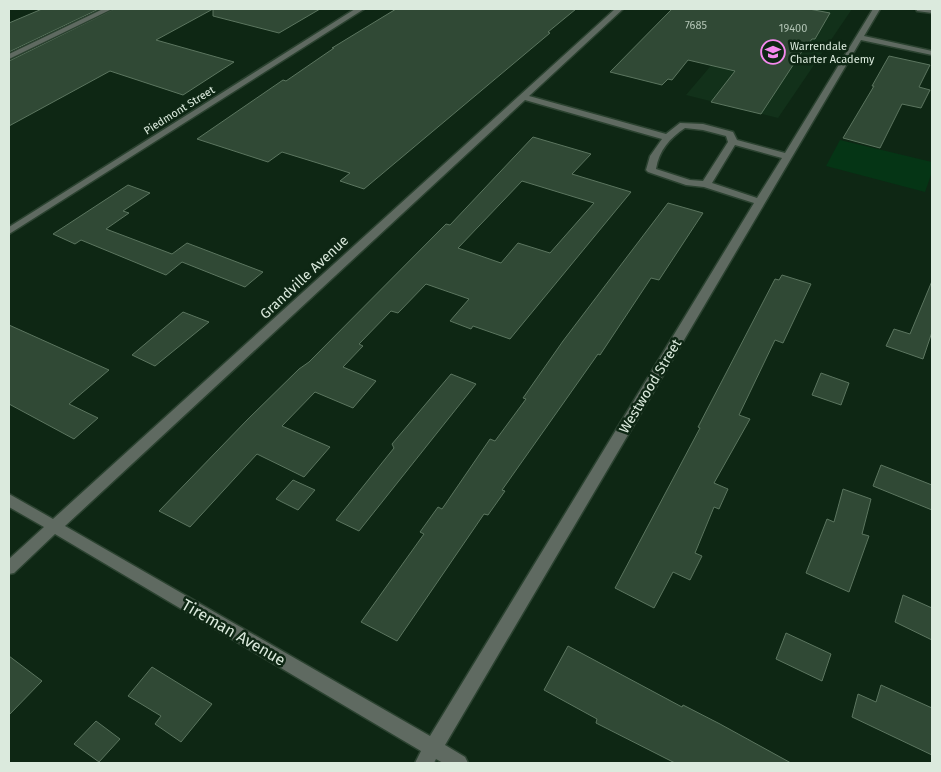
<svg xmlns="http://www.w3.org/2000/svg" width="941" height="772" font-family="'Fira Sans',sans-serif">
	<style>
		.built { fill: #12311a }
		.green { fill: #053515 }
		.building { fill: #304935; stroke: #5b755f; fill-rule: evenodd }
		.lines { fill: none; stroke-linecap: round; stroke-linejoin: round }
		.minor-casing { stroke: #2b4230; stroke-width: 3 }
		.minor { fill: #5f6a61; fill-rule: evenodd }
		.labels { text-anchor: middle; stroke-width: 5; stroke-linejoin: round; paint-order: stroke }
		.number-label { font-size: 11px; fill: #b0c2b3 }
		.far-poi-label { font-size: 11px; fill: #dbeadd; stroke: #0e2714; text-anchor: start }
		.far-street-label { font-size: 11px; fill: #dbeadd; stroke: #0e2714 }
		.street-label { font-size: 14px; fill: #dbeadd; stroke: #0e2714 }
		.near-street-label { font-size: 16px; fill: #dbeadd; stroke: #0e2714 }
	</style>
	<rect width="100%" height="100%" fill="#0e2714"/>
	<path class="built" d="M759 9H852L778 118 686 95Z"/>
	<path class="green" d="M840 140 932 162V172L925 192 826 166Z"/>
	<path class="building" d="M42 9H99L9 52V23Z
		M114 9H213L156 40 234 62 183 95 110 71 9 126V61Z
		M213 9H320L279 33 213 16Z
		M396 9H576L548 32 550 33 364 189 340 181 350 173 282 152 268 162 197 139 283 80 286 81 334 48H332Z
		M672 9H809L830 13 815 39H812L801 53 761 114 711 102 735 71 688 60 672 80 668 79 662 85 610 72Z
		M889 56 930 65 919 87 930 90 921 108 902 104 880 148 843 138 874 86H872Z
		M533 137 591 154 572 174 631 192 510 339 473 326 471 329 450 321 469 299 426 284 398 313 391 311 359 344 363 346 343 367 376 381 353 408 315 392 282 426 330 447 304 477 257 454 190 527 159 511 248 419 299 369 309 362 446 224 450 225ZM522 181 594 203 550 253 518 243 501 263 458 248Z
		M128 185 150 193 123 211 129 213 106 229 172 254 187 243 263 272 245 287 182 262 166 275 81 240 75 244 53 234Z
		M668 203 703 213 659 280 651 278 600 355 598 354 502 490 505 491 488 515 484 514 397 641 361 622 424 534 420 532 438 507 442 509 490 439 495 441 526 399 523 398 563 341Z
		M782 275 811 284 783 343 775 340 739 415 750 419 714 483 728 489 719 509 714 507 695 553 702 556 690 580 673 572 654 608 615 588 700 428 698 427 775 279 779 280Z
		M932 281V332L923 359 886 346 894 329 910 334Z
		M183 312 209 322 155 366 132 355Z
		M9 325 109 370 69 404 98 418 74 439 9 404Z
		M821 373 849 383 841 405 812 395Z
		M451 374 476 384 359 531 336 520 394 448 392 444Z
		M881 465 932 485V510L873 486Z
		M293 480 315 490 298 510 276 499Z
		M843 489 871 499 862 534 869 536 849 592 806 573 827 519 834 522Z
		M903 595 932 608V640L895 622Z
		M786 633 831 654 822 681 776 659Z
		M568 646 682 707 683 705 720 724 791 763H675L596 723 597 719 544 690Z
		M9 656 42 681 9 715Z
		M152 667 212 704 181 742 155 724 161 716 128 696Z
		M881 685 932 708V755L852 717 858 694 876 702Z
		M96 721 120 739 99 762 74 744Z"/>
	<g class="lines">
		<g class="minor-casing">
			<path id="minor" d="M103 9H112L9 59V54Z
				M355 9H364L9 234V227Z
				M615 9H623L529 96 666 134 680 123 703 124 733 132 737 140 785 153 873 9H880L864 36 932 51V55L861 40 445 745 465 757 468 763H443L436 759 434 763H415L421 751 55 534 14 573 9 574V559L44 527 9 507V494L53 519ZM525 100 662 139 650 156 646 170 648 172 686 185 704 187 754 203 430 736 65 526ZM685 128 703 130 726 136 728 142 703 181 690 180 656 169C659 150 670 138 685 128ZM735 145 782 158 757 198 712 183Z
				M916 9H932V13L917 11Z"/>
		</g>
		<use href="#minor" class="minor"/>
	</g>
	<defs>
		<g id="school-ring" transform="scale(1.25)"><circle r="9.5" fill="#0e2714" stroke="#f589ee" stroke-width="1.5"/><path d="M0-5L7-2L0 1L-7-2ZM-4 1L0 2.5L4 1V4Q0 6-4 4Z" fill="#f589ee"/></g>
	</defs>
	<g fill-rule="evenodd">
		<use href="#school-ring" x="773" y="52"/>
	</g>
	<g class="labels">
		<g class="number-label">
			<text x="696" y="29">7685</text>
			<text x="793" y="32">19400</text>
		</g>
		<g class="far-poi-label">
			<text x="790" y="50">Warrendale<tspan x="790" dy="13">Charter Academy</tspan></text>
		</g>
		<g class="far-street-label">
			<text transform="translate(179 110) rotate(-32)" y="4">Piedmont Street</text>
		</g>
		<g class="street-label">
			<text transform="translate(304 277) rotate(-43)" y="5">Grandville Avenue</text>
			<text transform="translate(650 386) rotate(-59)" y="5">Westwood Street</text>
		</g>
		<g class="near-street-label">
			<text transform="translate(234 632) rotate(30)" y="6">Tireman Avenue</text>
		</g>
	</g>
	<rect width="941" height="772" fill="none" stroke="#dbeadd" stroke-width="20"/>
</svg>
